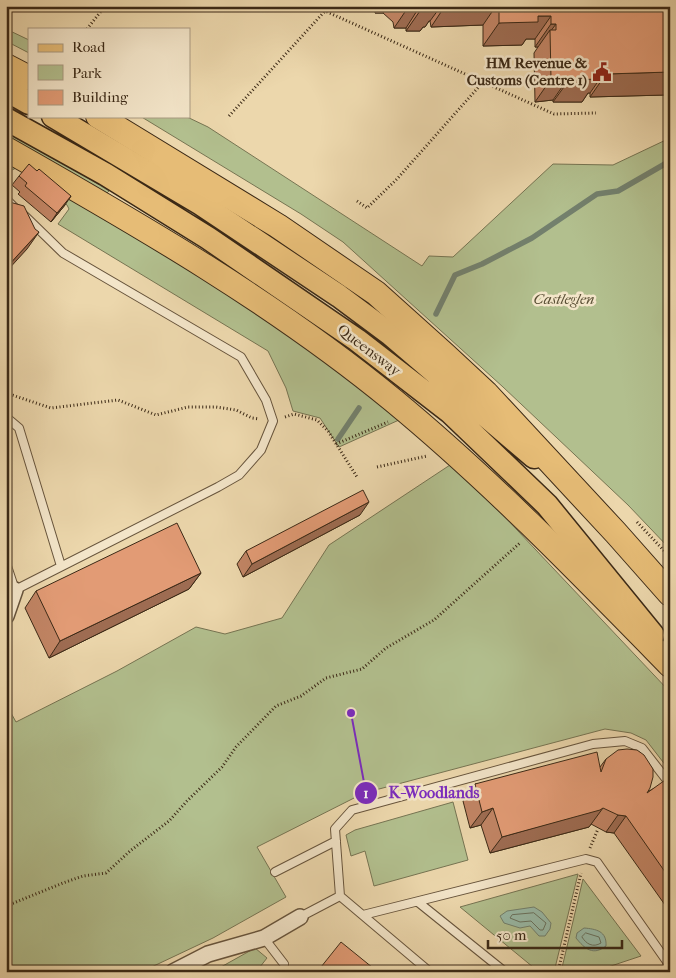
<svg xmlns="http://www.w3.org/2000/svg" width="676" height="978" font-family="'IM FELL French Canon',serif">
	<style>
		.green { fill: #b2bf8e; stroke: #767452 }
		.water { fill: #99baa7; stroke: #73806d }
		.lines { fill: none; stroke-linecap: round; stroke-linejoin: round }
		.shore { stroke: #6a725e; stroke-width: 1 }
		.stream { stroke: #73806d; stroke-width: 5.5 }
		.service-casing { stroke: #67543c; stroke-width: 10 }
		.minor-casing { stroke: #67543c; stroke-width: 18 }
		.primary-casing { stroke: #3b2916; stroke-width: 25 }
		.trunk-casing { stroke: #3b2916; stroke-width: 26 }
		.path { stroke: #3b2916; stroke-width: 3; stroke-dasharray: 1 2.5; stroke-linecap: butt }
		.service { stroke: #f3e5c9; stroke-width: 8 }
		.minor { stroke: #f3e5c9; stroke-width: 15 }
		.primary { stroke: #e6bc76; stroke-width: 22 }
		.trunk { stroke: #e6bc76; stroke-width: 24 }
		.wall { fill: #c28565; stroke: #3b2916 }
		.shaded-wall { fill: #9e6c52; stroke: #3b2916 }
		.building { fill: #e29b75; stroke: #3b2916 }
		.labels { text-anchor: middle; stroke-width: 5; stroke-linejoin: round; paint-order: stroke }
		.poi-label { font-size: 15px; font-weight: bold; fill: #3b2916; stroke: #f3e5c9; text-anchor: end }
		.park-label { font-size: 15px; font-style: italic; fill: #594e34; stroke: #f3e5c9 }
		.street-label { font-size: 15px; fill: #3b2916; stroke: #f3e5c9 }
		.leader { fill: none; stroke: #7b2cbf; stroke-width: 2 }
		.callout-dot { fill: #7b2cbf; stroke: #f3e5c9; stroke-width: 2 }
		.mark-label { font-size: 15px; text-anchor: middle; font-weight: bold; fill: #fff }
		.callout-label { font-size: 16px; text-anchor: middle; font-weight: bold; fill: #7b2cbf; stroke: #f3e5c9; stroke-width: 5; stroke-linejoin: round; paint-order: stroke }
	</style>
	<rect width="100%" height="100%" fill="#ecd7ac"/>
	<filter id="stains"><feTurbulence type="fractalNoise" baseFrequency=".004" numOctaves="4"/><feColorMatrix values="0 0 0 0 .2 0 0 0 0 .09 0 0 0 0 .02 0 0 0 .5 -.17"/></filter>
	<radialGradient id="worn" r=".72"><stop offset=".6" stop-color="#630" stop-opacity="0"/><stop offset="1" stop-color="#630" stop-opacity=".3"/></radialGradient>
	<path class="green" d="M6 29 29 40V53L6 41Z
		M140 116H185L208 127 422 266 429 256 453 257 553 164 613 165 670 138V549L628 505 503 387 343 242 301 214Z
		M6 131 77 171 109 191 106 194 6 139Z
		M6 160 20 166 137 233 322 354 399 420 339 447 320 418 293 411 286 388 268 351 58 224 69 209 67 205 20 166 6 173Z
		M450 465 501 513 670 692V771L646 740 631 733 605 729 364 793 257 847 286 897 213 938 141 972H6V704L16 722 117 671 196 627 225 634 282 618 329 545Z
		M453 802 468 860 374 886 365 851 351 856 346 835 355 830Z
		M578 874 554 972H539L460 907Z
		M583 879 641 956 593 972H561Z
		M255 948 267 958 256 972H212Z"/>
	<path class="water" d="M534 907 542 912 551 923 550 929 545 936H539L530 926 520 928 504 923 500 916 507 911Z
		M584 928C596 929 607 931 606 946 593 956 585 949 576 938L577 933Z"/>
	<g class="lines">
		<path class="shore" d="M534 913 546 923 543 930H540L531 921 520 922 510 918 512 915Z
			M586 933 599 937 601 943C593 948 586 944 582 937Z"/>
		<path class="stream" d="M436 314 455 275 482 264 532 238 597 194 618 191 670 161
			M338 439 359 408"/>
		<g class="service-casing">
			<path id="service" d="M6 199 16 209
				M6 417 19 428 61 566
				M6 563 15 590 218 487 239 475 261 450 273 421 266 400 241 357 63 253 25 216
				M275 872 336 841
				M418 902 505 972
				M363 915 586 859 597 862 670 966
				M300 917 340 896
				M264 938 284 964
				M430 972 340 896 335 829 352 810 593 744 625 741 642 748 670 784"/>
		</g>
		<g class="minor-casing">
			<path id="minor" d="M6 616 15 590
				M173 972 208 954 264 938 300 917"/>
		</g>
		<g class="primary-casing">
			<path id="primary" d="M6 90 29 103
				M53 116 201 204 339 296 390 334 534 457
				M6 119 105 174 208 238 357 340 450 412 547 505 653 635"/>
		</g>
		<g class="trunk-casing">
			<path id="trunk" d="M6 66 29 78
				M98 116 278 226 376 293 445 355 486 393 616 533 670 594
				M6 149C140 225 275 303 394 401 492 482 581 574 670 665"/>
		</g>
		<path class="path" d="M314 6 554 114 596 113
			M87 29 105 6
			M229 116 325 11
			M357 201 367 208 397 179 483 82
			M6 393 51 408 118 400 156 415 188 407H216L236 410 252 418 259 419
			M285 417 294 414 317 420 328 431 357 477
			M336 444 388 422
			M377 467 427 456
			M637 522 670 557
			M590 848 598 829
			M6 901 11 904
			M7 972 11 904 63 883 83 876 106 873 130 851 169 821 187 801 222 767 236 747 276 706 301 696 326 678 362 669 386 648 434 620 521 542
			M558 972 581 873"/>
		<use href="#service" class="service"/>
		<use href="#minor" class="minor"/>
		<use href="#primary" class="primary"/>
		<use href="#trunk" class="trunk"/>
	</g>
	<path class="wall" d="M375 6H670V90L665 95 590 97V93H588L582 102H553V100L535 102 534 53 538 47H535V39H526L522 45 483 46V25L431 27 430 21H429L425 27H423L420 31H406V28H394L393 22 383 13H375Z
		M19 176 65 205 51 222 18 194 20 192 12 185Z
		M360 515 243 577 237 564 246 551Z
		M201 573 189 589 49 658 25 608 36 591Z
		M606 759 647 792 670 780V912L614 833 606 832 591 824 589 827 490 853 481 825 470 828 463 801 475 784 600 767Z"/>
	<path class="shaded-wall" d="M380 6H387L383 13H375Z
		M409 6H420L406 28H394Z
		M435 6H441L430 21H429L425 27H423L420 31H406L422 8Z
		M445 6H496L483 25 431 27Z
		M538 16H551L535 39H526L522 45 483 46 499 23Z
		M551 24H556L550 32V30L538 47H535Z
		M600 70H606L590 93H588L582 102H553L569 80Z
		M670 72V90L665 95 590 97 606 74Z
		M569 77 553 100 535 102 551 79Z
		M71 196 65 205 51 222 57 213Z
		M39 232 27 249 6 272V268Z
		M369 502 360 515 243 577 252 564Z
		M201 573 189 589 49 658 60 641Z
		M493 808 481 825 470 828 482 812Z
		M603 808 589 827 490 853 502 837Z
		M618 815 626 816 614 833 606 832Z"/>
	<path class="building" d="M422 6H436V8H422Z
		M499 6H670V72L606 74V70H600L598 79 569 80V77L551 79 550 30H556V24H551V16H538V22L499 23Z
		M29 164 37 171 39 169 71 196 57 213 25 186 27 183 19 176Z
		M6 201 24 206 35 229 39 232 6 268Z
		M6 350 11 354 8 358 6 363Z
		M363 490 369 502 252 564 246 551Z
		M177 523 201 573 60 641 36 591Z
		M627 749 637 750 644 755 653 769V777L650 788 647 793 668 778 670 780V879L626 816 618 815 603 808 600 810 502 837 493 808 482 812 475 784 597 752 601 772 606 759 618 750Z
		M341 942 378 972H317Z"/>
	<defs>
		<g id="civic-bare" transform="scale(1.5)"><path d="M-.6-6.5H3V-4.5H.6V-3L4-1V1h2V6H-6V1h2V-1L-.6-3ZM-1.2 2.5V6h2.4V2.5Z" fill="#8f2418" stroke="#f3e5c9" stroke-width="2.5" paint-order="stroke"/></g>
	</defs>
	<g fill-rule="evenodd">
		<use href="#civic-bare" x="602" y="72"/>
	</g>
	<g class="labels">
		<g class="poi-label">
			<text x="587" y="68">HM Revenue &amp;<tspan x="587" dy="17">Customs (Centre 1)</tspan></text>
		</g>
		<g class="park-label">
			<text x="564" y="304">Castleglen</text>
		</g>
		<g class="street-label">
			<text transform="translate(369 350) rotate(37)" y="5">Queensway</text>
		</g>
	</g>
	<path class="leader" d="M351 713L366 793"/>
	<g class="callout-dot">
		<circle cx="351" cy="713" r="5"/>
		<circle cx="366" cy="793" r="12"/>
	</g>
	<g class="mark-label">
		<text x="366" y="798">1</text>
	</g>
	<g class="callout-label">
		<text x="434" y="798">K-Woodlands</text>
	</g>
	<rect width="676" height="978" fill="none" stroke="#ecd7ac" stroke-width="25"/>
	<rect x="8" y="8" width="661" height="963" fill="none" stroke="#3b2916" stroke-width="2.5"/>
	<rect x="12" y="12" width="651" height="953" fill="none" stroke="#3b2916"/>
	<rect x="28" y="28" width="162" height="90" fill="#f3e5c9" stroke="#a99a81"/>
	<rect x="38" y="44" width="25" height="8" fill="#e6bc76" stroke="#a99a81"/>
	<text x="72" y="52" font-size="15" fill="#3b2916">Road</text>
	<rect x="38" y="65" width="25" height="15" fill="#b2bf8e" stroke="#a99a81"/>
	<text x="72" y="78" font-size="15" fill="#3b2916">Park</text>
	<rect x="38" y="90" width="25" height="15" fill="#e29b75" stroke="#a99a81"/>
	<text x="72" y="102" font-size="15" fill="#3b2916">Building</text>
	<path d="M488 940v8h134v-8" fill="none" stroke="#3b2916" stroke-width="2.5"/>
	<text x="496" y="940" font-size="15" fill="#3b2916" stroke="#f3e5c9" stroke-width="4" paint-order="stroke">50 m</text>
	<rect width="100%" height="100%" filter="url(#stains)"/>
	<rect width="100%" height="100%" fill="url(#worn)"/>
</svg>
